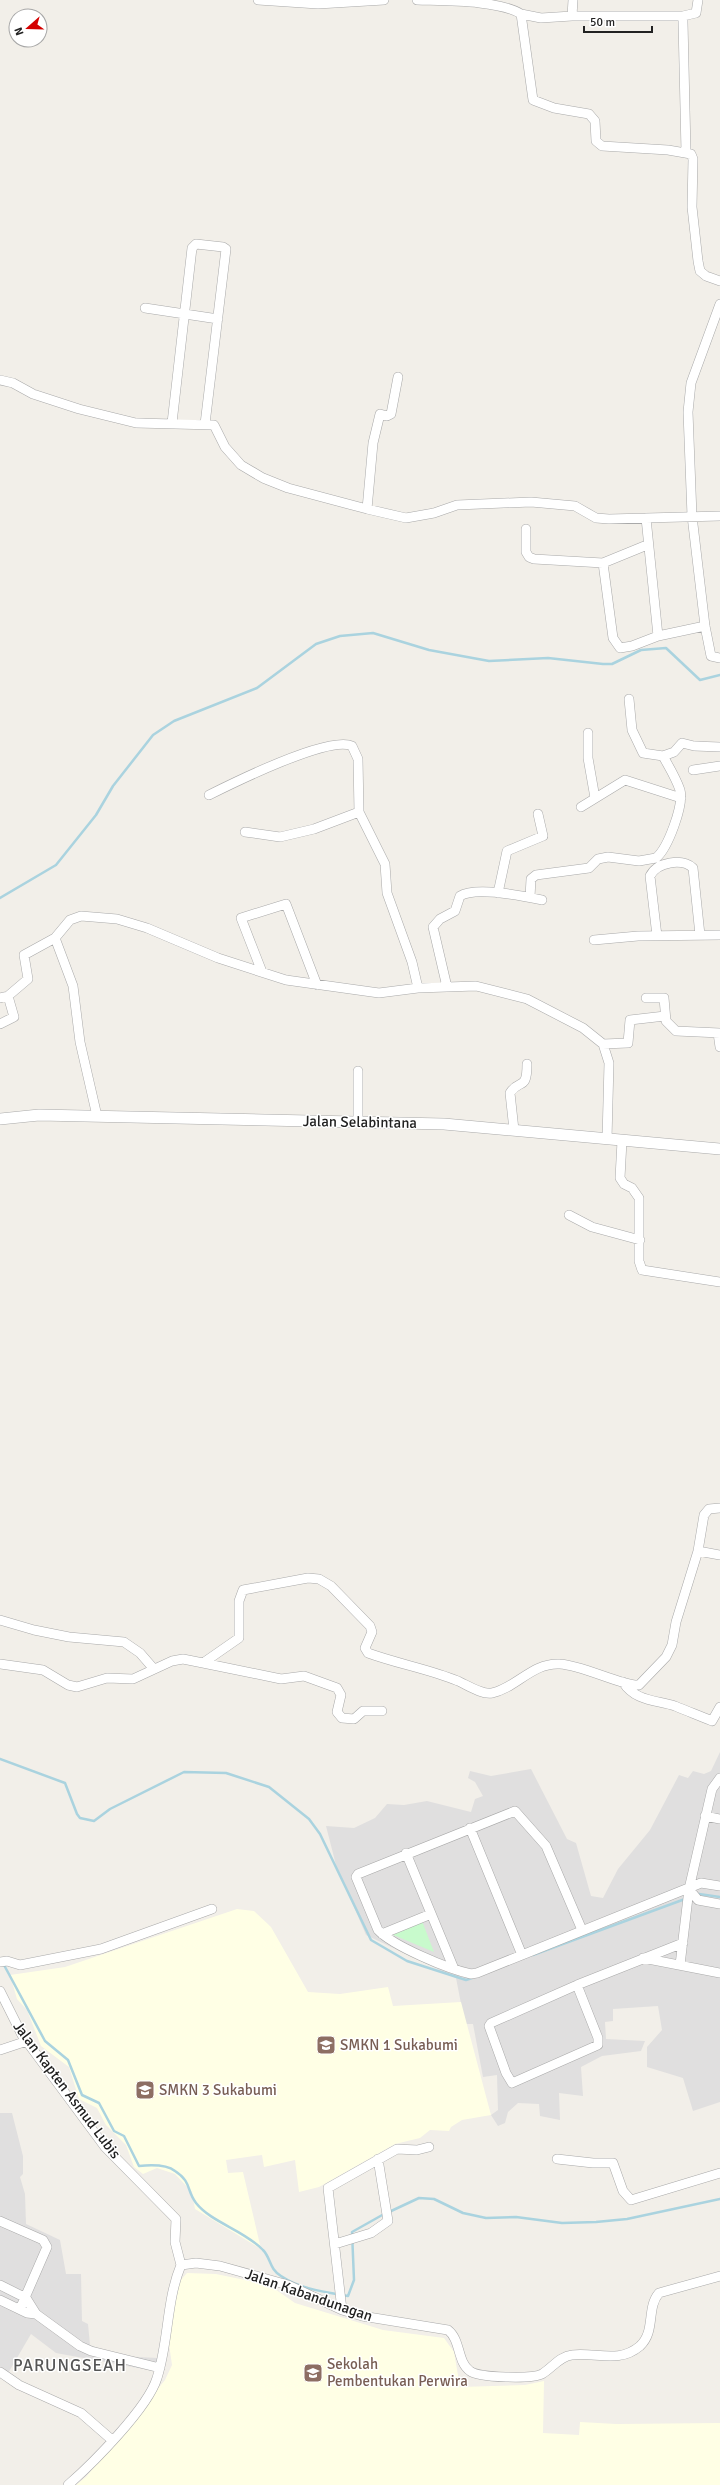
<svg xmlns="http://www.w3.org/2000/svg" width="720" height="2485" font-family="Signika,sans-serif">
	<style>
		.residential { fill: #e0dfdf }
		.education { fill: #ffffe5 }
		.park { fill: #c8facc }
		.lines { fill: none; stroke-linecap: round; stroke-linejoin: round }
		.stream { stroke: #aad3df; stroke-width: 2.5 }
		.minor-casing { stroke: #a9a9a9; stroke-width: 10 }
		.tertiary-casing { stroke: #a9a9a9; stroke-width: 12 }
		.minor { stroke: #fff; stroke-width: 9 }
		.tertiary { stroke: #fff; stroke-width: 11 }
		.labels { text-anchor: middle; stroke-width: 3; stroke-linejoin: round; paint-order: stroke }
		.street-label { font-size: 15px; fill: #222; stroke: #fff }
		.education-label { font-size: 15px; fill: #785e54; stroke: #fff; text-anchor: start }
		.quarter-label { font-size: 17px; letter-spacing: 1px; fill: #555; stroke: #fff }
	</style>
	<rect width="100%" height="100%" fill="#f2efe9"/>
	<path class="residential" d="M720 1752V2102L693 2111 683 2078 647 2067V2047L662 2030 658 2006 613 2009V2021L605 2022 606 2039 645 2041 641 2051 602 2056 581 2067 583 2096 559 2093 560 2120 540 2116 539 2104 518 2103 508 2112 505 2123 498 2126 491 2115 498 2110 497 2075 483 2077 473 2024H465L456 1978 366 1935 336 1865 326 1826 354 1828 375 1818 387 1804 404 1805 427 1801 471 1812 475 1799 483 1796 475 1782 468 1778 470 1771 491 1776 531 1769 567 1839 576 1843 591 1896 603 1898 618 1869 650 1830 679 1775 688 1778 693 1771 704 1774 711 1771Z
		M0 2113H12L23 2156V2174L20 2177 25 2194 26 2224 60 2240 66 2274H81L82 2321 88 2324 90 2345 119 2356 158 2358 154 2371 56 2353 31 2334 4 2380 0 2378Z"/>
	<path class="education" d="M237 1909 254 1911 271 1927 308 1992 340 1994 388 1987 393 2006 461 2002 491 2115 462 2120 451 2127 449 2131 430 2130 420 2138 395 2144 319 2187 299 2192 295 2160 264 2167 262 2155 226 2160 228 2173 243 2172 261 2249 195 2209 192 2192 175 2174 157 2168 143 2174 134 2167 126 2145 106 2125 97 2108 79 2099 69 2067 41 2046 27 2010 17 1999 10 1975 65 1967Z
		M187 2273 216 2274 269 2285 295 2303 383 2330 444 2338 454 2352 460 2387 525 2385 544 2381 543 2433 579 2435 580 2422 616 2424 720 2423V2485H76L86 2477 165 2380 172 2365 168 2337 180 2281Z"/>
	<path class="park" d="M422 1921 434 1952 391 1934Z"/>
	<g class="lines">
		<path class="stream" d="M0 898 56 865 96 815 113 786 153 735 174 721 257 688 316 644 340 636 373 633 429 650 489 661 548 658 603 664H612L641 650 666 648 700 680 720 675
			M0 1759 65 1783 77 1814 80 1818 94 1821 110 1809 184 1772 226 1773 269 1787 309 1819 320 1834 371 1940 407 1961 466 1980 472 1978
			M699 1894 720 1897
			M533 1955 685 1899
			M4 1965 45 2041 68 2060 82 2095 99 2103 114 2131 124 2136 139 2166C149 2165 166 2164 175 2171 192 2182 186 2190 196 2203 212 2223 244 2230 263 2250 271 2258 269 2269 281 2276 300 2289 325 2292 348 2296L354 2280 352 2232 384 2214
			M389 2212 419 2198 434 2199 463 2213 486 2218 516 2217 562 2223 596 2222 627 2219 720 2199"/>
		<g class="minor-casing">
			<path id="minor" d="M258 0 318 4 384 0
				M417 0C444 1 499 0 521 14L533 100 554 108 589 114 595 121 596 141 602 146 668 150 691 154 693 159 692 207 698 261 700 271 706 276 720 281
				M521 14 541 18 572 16 573 0
				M572 16H683
				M686 152 683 22V16L696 13 698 0
				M720 304 691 383 688 412 692 516 705 626 711 656 720 658
				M145 308 218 319
				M0 380 13 383 33 394 79 409 136 423 214 425 225 447 241 465 263 478 288 488 367 509 406 518 434 513 457 505 531 502 575 506 596 518 609 519 720 516
				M172 423 192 248 196 244 223 247 226 249 205 424
				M367 509 373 443 380 414 387 416 391 414 398 377
				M646 518 658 636
				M526 529V552L529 557 534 559 603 563 647 545
				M603 563 613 638 620 648 632 646 658 636 705 626
				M629 699 632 730 643 753 663 756
				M588 733V758L595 798
				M693 770 720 766
				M209 795C233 783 330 735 352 746L358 759 359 812 385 864 387 893 412 962 418 988
				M581 807 625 780 681 798
				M245 832 280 837 314 829 359 812
				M498 893 507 851 543 836 538 814
				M530 897 531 879 536 875 589 868 598 859 608 857 639 861 656 858C668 848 684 805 680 790 676 778 669 767 663 756L674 752 682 743 694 746 720 747
				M657 936 650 876C657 862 682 858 693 868L700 935
				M55 938 70 920 81 916 117 919 147 928 218 958 286 980 379 993 418 988 476 986 527 999 583 1028 603 1044 609 1063 607 1139
				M594 940 638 936 720 935
				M262 972 241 918 286 904 317 985
				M447 987 433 927 440 919 455 911 460 896C476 886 523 896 542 900
				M8 996 28 979 24 955 55 938 73 986 80 1042 97 1116
				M0 998 8 996 14 1017 0 1024
				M646 998H664L666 1021 676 1031 720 1033
				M718 1033 720 1047
				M603 1044 628 1043 630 1020 665 1016
				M358 1071V1121
				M514 1130 510 1093C519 1078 527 1092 527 1064
				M622 1141 620 1178 624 1184 632 1188 639 1198V1261L642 1270 720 1282
				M569 1215 592 1227 640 1240
				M698 1551 720 1555
				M0 1620 34 1630 69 1637 124 1642 140 1653 153 1668
				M203 1663 281 1679 304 1676 337 1688 341 1695 337 1712 342 1718 354 1719 363 1711H382
				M0 1664 43 1670 68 1685 77 1687 107 1678 133 1679 172 1661 183 1659 203 1663 239 1638V1601L243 1590 308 1578 319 1579 331 1586 370 1626 372 1632 365 1648 368 1653C398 1664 429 1669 458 1681 467 1685 482 1695 492 1693 516 1688 533 1662 560 1664 582 1665 625 1687 639 1685L666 1657 672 1645 676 1622 698 1551 704 1515 709 1509 720 1508
				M623 1682C635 1701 655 1700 675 1706 687 1711 700 1716 712 1721L720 1707
				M705 1816 720 1819
				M470 1828 522 1955
				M406 1853 454 1969
				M689 1889 698 1900 720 1904
				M582 1930 546 1846 515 1811 358 1874 356 1877 378 1930C393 1946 448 1969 471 1974L477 1973 701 1883 720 1886
				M382 1934 431 1914
				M643 1958 720 1973
				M0 1962 7 1961 20 1965 101 1949 212 1909
				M680 1965 689 1889 712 1789 720 1778
				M577 1985 598 2038V2045L512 2083 506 2073 489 2026 491 2023 577 1985 683 1943
				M0 1991 22 2035 105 2147 176 2219 175 2242 181 2265
				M0 2050 27 2041
				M557 2159 593 2163H613L623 2191 631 2200 720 2173
				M0 2221 43 2240 47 2247 20 2309
				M335 2244 371 2233 388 2221 378 2159
				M181 2265 196 2263 220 2266 288 2285 342 2310 362 2316 448 2330C461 2340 457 2362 470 2371 479 2378 532 2379 542 2374 552 2368 560 2356 572 2355 596 2352 619 2364 640 2346 656 2331 646 2308 659 2293L720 2276
				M0 2285 26 2298 36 2314
				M0 2300 27 2313 36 2314 80 2346 91 2351 160 2368
				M342 2310 328 2188 397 2149 417 2150 429 2147
				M0 2372 19 2385 81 2413 112 2440
				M68 2485C92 2464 148 2408 157 2378 169 2341 166 2301 181 2265"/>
		</g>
		<g class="tertiary-casing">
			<path id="tertiary" d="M0 1119 39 1115 444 1124 720 1149"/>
		</g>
		<use href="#minor" class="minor"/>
		<use href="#tertiary" class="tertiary"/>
	</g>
	<defs>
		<g id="school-square" transform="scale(1)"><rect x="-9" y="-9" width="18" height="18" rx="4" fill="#8d6e63" stroke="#fff"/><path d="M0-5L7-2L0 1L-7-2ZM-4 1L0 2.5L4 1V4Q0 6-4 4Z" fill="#fff"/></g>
		<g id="university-square" transform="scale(1)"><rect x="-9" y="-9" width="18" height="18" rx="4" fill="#8d6e63" stroke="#fff"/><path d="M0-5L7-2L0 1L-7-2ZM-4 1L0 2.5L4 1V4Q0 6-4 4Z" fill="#fff"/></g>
	</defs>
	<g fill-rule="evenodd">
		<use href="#school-square" x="326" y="2045"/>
		<use href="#school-square" x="145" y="2090"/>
		<use href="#university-square" x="313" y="2373"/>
	</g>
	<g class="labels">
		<g class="street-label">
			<text transform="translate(360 1122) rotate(1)" y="5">Jalan Selabintana</text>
			<text transform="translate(67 2090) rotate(53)" y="5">Jalan Kapten Asmud Lubis</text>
			<text transform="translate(309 2295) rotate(19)" y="5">Jalan Kabandunagan</text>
		</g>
		<g class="education-label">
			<text x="340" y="2050">SMKN 1 Sukabumi</text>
			<text x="159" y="2095">SMKN 3 Sukabumi</text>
			<text x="327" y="2369">Sekolah<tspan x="327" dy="17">Pembentukan Perwira</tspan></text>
		</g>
		<g class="quarter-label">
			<text x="70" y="2371">PARUNGSEAH</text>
		</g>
	</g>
	<g transform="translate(28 28) rotate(250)"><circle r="19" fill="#ffffff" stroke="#a7a7a7"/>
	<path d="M0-3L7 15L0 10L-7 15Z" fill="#d40000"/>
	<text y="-6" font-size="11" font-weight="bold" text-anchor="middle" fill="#222222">N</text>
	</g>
	<path d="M584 26v6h68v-6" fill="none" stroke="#222222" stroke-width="2"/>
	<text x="590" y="26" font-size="12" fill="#222222" stroke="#ffffff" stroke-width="3" paint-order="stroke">50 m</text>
</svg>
